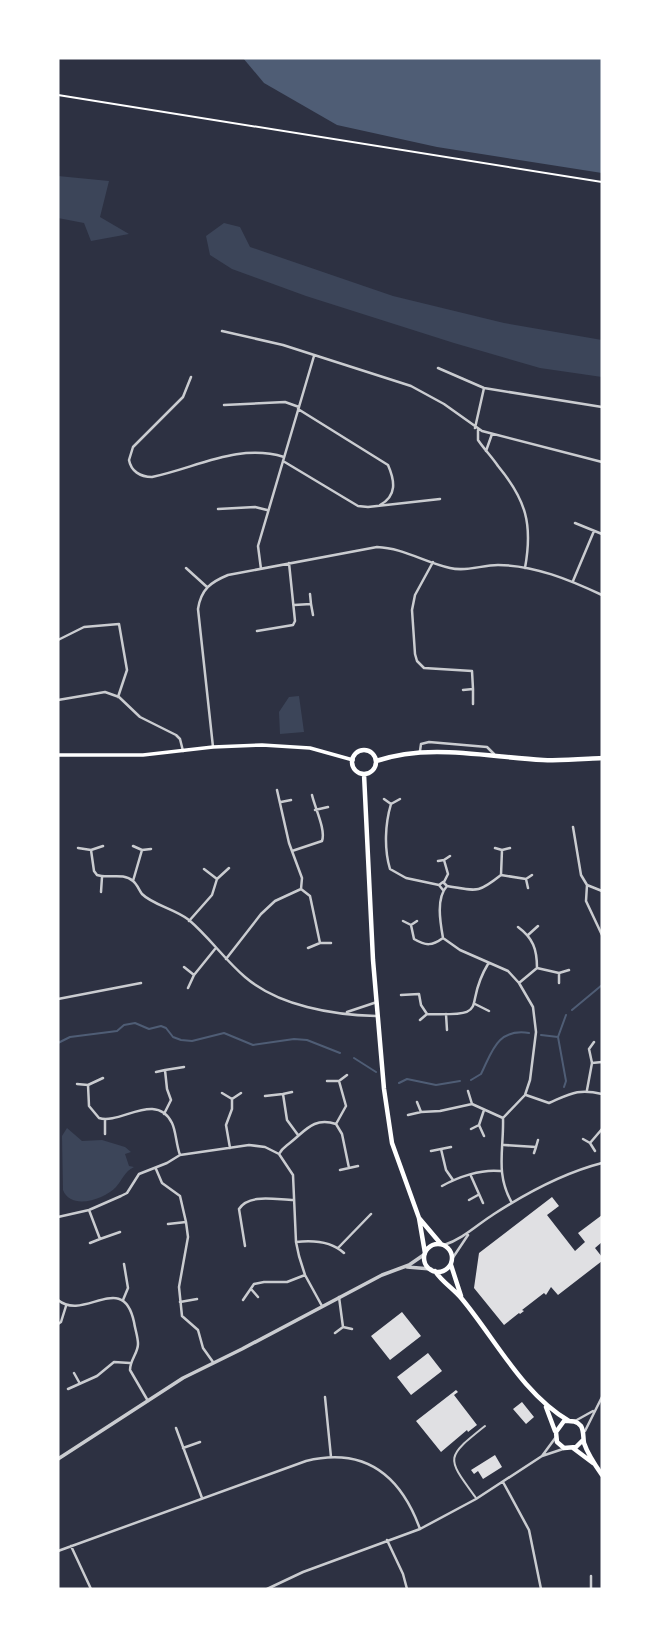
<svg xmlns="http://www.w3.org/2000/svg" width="660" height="1647" font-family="Merriweather,serif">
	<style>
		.green { fill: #3c4559 }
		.water { fill: #4f5d75 }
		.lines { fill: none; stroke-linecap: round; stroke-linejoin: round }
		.stream { stroke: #4f5d75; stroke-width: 2 }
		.building { fill: #e0e0e3 }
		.path { stroke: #fff; stroke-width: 2 }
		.service { stroke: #caccd0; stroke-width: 2 }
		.minor { stroke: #caccd0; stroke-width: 2.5 }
		.tertiary { stroke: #caccd0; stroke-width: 3.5 }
		.secondary { stroke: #fff; stroke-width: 3.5 }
		.primary { stroke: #fff; stroke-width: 4.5 }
	</style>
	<rect width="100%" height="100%" fill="#2d3142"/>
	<path class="green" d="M58 176 109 181 100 217 129 234 91 241 84 223 58 218Z
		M224 223 240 227 250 247 393 296 504 323 602 340V377L540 368 454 343 306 296 232 269 210 255 206 236Z
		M299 696 304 732 280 734 279 712 289 697Z
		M67 1128 82 1141 102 1140 125 1147 131 1152 125 1154 129 1166 134 1167C124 1172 123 1179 116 1187 105 1199 71 1211 63 1190L62 1136Z"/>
	<path class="water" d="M243 58H602V173L437 147 337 125 264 83Z"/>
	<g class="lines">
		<path class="stream" d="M572 1010 602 985
			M541 1035 558 1037 566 1015
			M558 1037 566 1081 564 1087
			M58 1043 70 1037 117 1031 124 1025 135 1023 149 1029 161 1026 166 1028 173 1037 181 1040 192 1041 224 1033 253 1045 294 1039 307 1040 340 1053
			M354 1058 376 1072
			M471 1080 481 1074C492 1052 497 1028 529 1033
			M399 1083 407 1079 436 1085 460 1081"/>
	</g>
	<path class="building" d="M552 1197 559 1206 547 1215 575 1251 585 1242 578 1233 602 1215V1242L595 1248 602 1257V1261L558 1295 551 1287 546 1295 544 1293 522 1310 524 1311 520 1314 519 1313 504 1325 474 1288 479 1253Z
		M402 1312 421 1336 390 1360 371 1336Z
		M428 1353 442 1371 411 1395 397 1377Z
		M456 1390 458 1392 454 1395 477 1425 468 1432 467 1430 441 1452 416 1421Z
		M522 1402 534 1417 526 1424 513 1409Z
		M495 1455 502 1467 483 1479 478 1471 474 1474 471 1470Z"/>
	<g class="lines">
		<path class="path" d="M58 95 602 182"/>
		<path class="service" d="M476 1498C446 1457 445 1458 485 1426"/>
		<path class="minor" d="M222 331 283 345 411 386 444 404 482 431 602 462
			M438 368 484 388 602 407
			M191 377 183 397 133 447 129 460C131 471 140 477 152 477 196 468 238 443 284 457
			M224 405 285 402 299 407
			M298 409 388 465C395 481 397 496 380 505
			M475 428 484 388
			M478 430V440C484 449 492 457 498 466 526 500 533 524 525 568
			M486 451 492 434
			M283 461 358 506 368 507 440 499
			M218 509 255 507 267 510
			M575 523 602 534
			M433 562 415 595 412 610 415 654 417 661 424 668 472 671 473 689 463 690
			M186 568 207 587
			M261 569 258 546 314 356
			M573 581 594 531
			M310 594 311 604
			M294 605 311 604 313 615
			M257 631 293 625 295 621 289 563
			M58 640 84 627 119 624 127 670 118 697
			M473 689V704
			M58 700 105 692 119 697 140 717 176 735 180 739 183 751
			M213 747 198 609C201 589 211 582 228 575L377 547C403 548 424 562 450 568 466 572 482 565 498 565 534 565 570 580 602 595
			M420 751 421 744 429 742 487 747 494 754
			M384 799 391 804
			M400 799 391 804C385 824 384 849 390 869L406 878 439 885
			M281 802 291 800
			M315 810 328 807
			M573 827 581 875 587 885 586 901 602 935
			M78 848 91 850 103 846
			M495 848 502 850 510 848
			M91 850 94 871 97 875C108 879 123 872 133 881 137 884 139 890 142 894 153 905 175 909 189 920 209 937 225 960 245 977 279 1006 333 1015 376 1016
			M142 850 151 849
			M292 851 322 841C326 830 315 808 312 795
			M444 860 448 874 444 882
			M438 861 444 860 450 856
			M204 869 217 879
			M501 875 526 879
			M133 881 142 850 133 846
			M587 885 602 891
			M447 886C477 891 477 894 501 875L502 850
			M528 888 526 879 532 875
			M301 889 310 896 320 943 308 948
			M443 890 439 885 443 882 447 886C436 898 440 921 443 938L460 950 508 971 519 983 533 1007 536 1032 530 1080 525 1095 503 1118C504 1150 495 1173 512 1203
			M101 892 102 877
			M189 921 212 895 217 879 229 868
			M403 921 411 925 417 921
			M411 925 414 939C426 946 432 946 443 938
			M518 927C533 938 537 949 537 968L519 983
			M528 935 538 926
			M320 943H331
			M226 959 261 914 275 901 301 889 302 878 289 843 277 790
			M184 967 194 975
			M537 968 559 973 569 970
			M559 973V983
			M188 988 194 975 215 949
			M401 995 419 994 421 1005 427 1014C495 1016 461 1008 488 964
			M58 999 141 983
			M475 1004 489 1011
			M347 1012 377 1002
			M446 1014 447 1030
			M420 1020 427 1014
			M592 1063 589 1049 594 1042
			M156 1072 165 1070
			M327 1081H339L347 1075
			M77 1084 88 1085 89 1106 99 1118C120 1125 156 1091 172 1123 176 1131 176 1144 180 1155
			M88 1085 103 1078
			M587 1090 592 1063 602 1062
			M468 1091 472 1104
			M222 1093 232 1099
			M283 1094 292 1092
			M526 1095 549 1103C570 1094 578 1088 602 1094
			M265 1096 283 1094 287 1120 298 1135
			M417 1102 421 1112 440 1111 472 1104 503 1118
			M164 1114 171 1100 167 1089 165 1070 184 1067
			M408 1115 421 1112
			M336 1124 346 1106 339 1081
			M479 1125 484 1136
			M471 1129 479 1125 484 1110
			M105 1134V1120
			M583 1139 590 1143 602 1129
			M590 1143 595 1151
			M504 1145 536 1147 534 1153
			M536 1147 538 1140
			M230 1148 226 1125 232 1109V1099L241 1093
			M441 1149 451 1147
			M431 1151 441 1149 446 1170 453 1180
			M279 1154C282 1148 285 1147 291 1142 306 1130 314 1117 336 1124L342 1134 349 1168
			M156 1169 162 1183 180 1196 186 1222 188 1237 179 1287 182 1316 198 1330 203 1348 213 1362
			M340 1170 358 1166
			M471 1176 483 1203
			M442 1186C458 1177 481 1169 500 1171
			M469 1200 478 1195
			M89 1210 100 1239 120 1232
			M58 1217 89 1210 121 1196 127 1193 139 1174 167 1163 180 1155 249 1145 265 1147 279 1154 293 1175 296 1242 299 1256 305 1275 322 1306
			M168 1224 186 1222
			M296 1242C313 1240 331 1241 344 1253
			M90 1243 100 1239
			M444 1245C463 1239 478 1224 494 1214 528 1192 563 1173 602 1163
			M245 1246 239 1209C249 1193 277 1200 294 1200
			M338 1248 371 1214
			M452 1259 468 1235
			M251 1289 258 1297
			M339 1297 343 1327
			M58 1300C84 1322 123 1270 134 1322 135 1329 138 1337 138 1344 138 1353 130 1360 130 1370L148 1401
			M123 1300 128 1288 124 1264
			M243 1300 254 1284 264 1282H287L305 1275
			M180 1302 197 1299
			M58 1324 61 1322 66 1306
			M335 1333 343 1327 352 1329
			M74 1373 79 1382
			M68 1389 97 1376 114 1362 130 1363
			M325 1397 331 1457
			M575 1421 593 1411
			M176 1428 202 1498
			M585 1431 602 1397
			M183 1448 200 1442
			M542 1456 556 1437
			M503 1482 529 1530 541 1589
			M387 1540 403 1574 407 1589
			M71 1546 91 1589
			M58 1551 306 1461C364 1447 400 1474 420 1529
			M591 1576V1589
			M267 1589 303 1572 420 1529 476 1499 542 1456 563 1449"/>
		<path class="tertiary" d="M407 1267 431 1269
			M58 1459 183 1378 242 1349 382 1275 409 1265 425 1254"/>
		<path class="secondary" d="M58 755H143L213 747 262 745 310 748 353 760"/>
		<path class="primary" d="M352 762a12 12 0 1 1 24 0a12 12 0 1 1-24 0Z
			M376 761C430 743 486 757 543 760 562 761 583 759 602 758
			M364 774 373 960 384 1089 392 1143 419 1218 425 1253
			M419 1218 441 1244
			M424 1258a14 14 0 1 1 28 0a14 14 0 1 1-28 0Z
			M451 1265 461 1296
			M435 1271C442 1282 454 1289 462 1299 496 1340 522 1393 569 1421
			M546 1407 555 1431
			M583 1440 576 1447 564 1448 557 1442 556 1432 564 1421C571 1421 576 1420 581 1426 584 1431 583 1438 584 1443 588 1455 595 1465 602 1475
			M573 1448 593 1463"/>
	</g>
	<rect width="660" height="1647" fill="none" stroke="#ffffff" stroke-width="119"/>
</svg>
